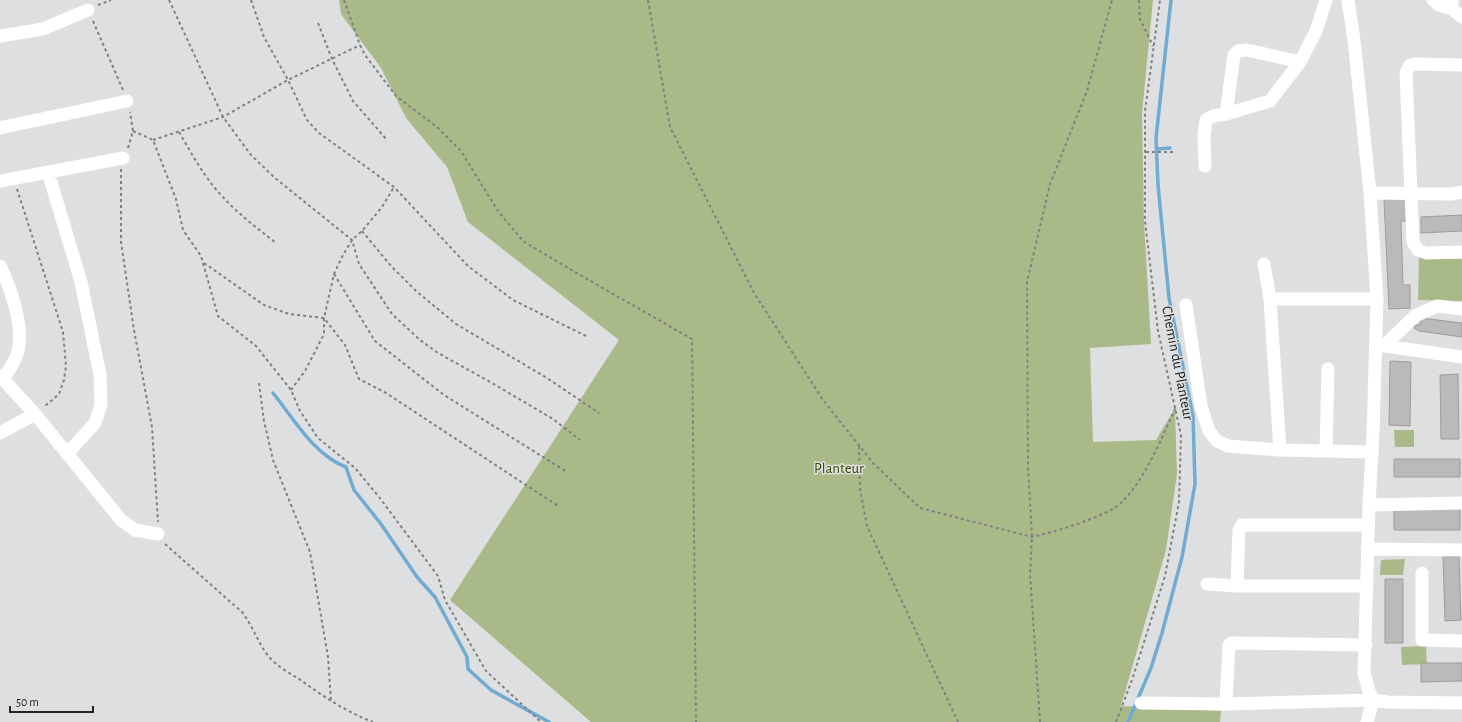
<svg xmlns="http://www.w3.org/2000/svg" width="1462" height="722" font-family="'Alegreya Sans',sans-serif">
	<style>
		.green { fill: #aab988 }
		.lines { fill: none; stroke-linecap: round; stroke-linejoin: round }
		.stream { stroke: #71abd1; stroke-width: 3.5 }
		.building { fill: #bbbab9; stroke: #9d9c9b }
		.path { stroke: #7f8081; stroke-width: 2; stroke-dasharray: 3 3; stroke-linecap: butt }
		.minor { stroke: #fff; stroke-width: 13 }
		.labels { text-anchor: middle; stroke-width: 3; stroke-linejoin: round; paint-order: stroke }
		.street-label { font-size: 15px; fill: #232424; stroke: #dedfe0 }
		.park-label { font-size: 15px; fill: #3b4904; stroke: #dedfe0 }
	</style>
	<rect width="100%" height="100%" fill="#dedfe0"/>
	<path class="green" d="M339 0H1153L1142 113 1144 221 1151 344 1090 348 1093 442 1156 440 1175 408 1177 474 1166 550 1121 706 1221 711 1220 722H591L450 600 619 340 468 222 447 167 406 118 381 68 341 14Z
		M1419 257 1462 259V301L1418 300Z
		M1394 430H1414V447H1395Z
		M1405 559 1403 575H1380L1381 560Z
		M1426 646 1427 664 1402 665 1401 647Z"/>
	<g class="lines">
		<path class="stream" d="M1157 149 1170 148
			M273 393C294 419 314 455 346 467L354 490 381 524 417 577 435 597 467 657 468 669 491 690 549 722
			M1128 722 1151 668 1162 633 1182 557 1195 484 1193 416 1169 298 1158 185 1156 138 1171 0"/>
	</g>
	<path class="building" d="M1406 198 1407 221H1401L1403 285H1410V308L1389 309 1384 199Z
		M1462 215V231L1421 233V217Z
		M1421 318 1462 323V337L1419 331 1414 328 1415 325H1420Z
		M1390 361 1411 362 1410 426 1389 425Z
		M1458 374 1459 439H1441L1440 375Z
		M1394 459H1460V477H1394Z
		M1460 507V530H1394V508Z
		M1459 556 1461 620 1445 621 1443 557Z
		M1385 579H1403V643H1385Z
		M1421 663H1462V681L1421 682Z"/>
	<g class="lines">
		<path class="path" d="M169 0 223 117 251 155 275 178 352 240 359 264 392 314 420 340 438 353 492 383 553 419 580 440
			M251 0 264 37 288 80 307 120 319 133 394 187 468 266 513 300 586 336
			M344 0 360 45 365 55 396 96 437 127 461 151 498 211 523 241 573 271 692 339 696 722
			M648 0 670 127 754 293 823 400 873 463 920 508 1032 537C1051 533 1108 516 1121 503 1145 480 1162 437 1176 407
			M1139 0 1140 19 1153 46
			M98 5 111 0
			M93 21 123 90
			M318 23 332 59 353 101 387 140
			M133 131 153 140 176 199 183 230 201 256 218 316 256 346 291 390 300 411 318 438 355 468 379 497 438 576 445 600 486 671 541 722
			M179 132C192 154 204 177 222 196 238 214 257 228 276 243
			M153 140 223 117 288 80 360 45
			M128 148 133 131 130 112
			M1146 152H1175
			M121 169V242L134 330 152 427 158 522
			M17 189 63 332 66 366 64 380 59 394 44 407
			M362 231 391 266 416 291 456 324 547 378 599 413
			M204 263 264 305 289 314 324 318 345 345 359 379 386 393 558 506
			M334 274 375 341 444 395 567 472
			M259 383 264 421 273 460 310 552 328 657 331 701
			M291 390 305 371 324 334V318L334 274 343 255 352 240 362 231 382 207 394 187
			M859 446 860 489 867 526 958 722
			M165 544 243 613C253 627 258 643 269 657 277 666 289 673 299 679 323 696 346 712 373 722
			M1040 722 1030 573 1032 537 1028 466 1027 282 1050 184 1087 91 1112 0
			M1116 722 1132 680 1165 576 1179 502 1181 435 1158 331 1145 221V111L1160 0"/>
		<path class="minor" d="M1348 0 1354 40 1370 193 1377 299 1373 433 1369 505 1364 673 1369 691 1373 700
			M1433 0 1439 5 1452 9V0
			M1452 9 1462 17
			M0 36 43 29 88 10
			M1300 62 1270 101 1226 114 1234 55 1238 51 1247 50 1300 62 1316 31 1326 0
			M1462 65 1415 64 1410 65 1406 73 1413 242 1418 250 1426 253 1462 252
			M0 128 127 101
			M1205 166 1204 137 1206 120 1213 116 1226 114
			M48 172 81 282 100 375 101 405 95 423 67 454
			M0 181 123 158
			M1370 193 1452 194 1462 192
			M1264 264 1270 299 1280 450
			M0 266C11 288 24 327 18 351 16 361 8 371 3 379
			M1270 299H1377
			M1186 305 1201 406 1209 431 1217 441 1228 446 1280 450 1372 452
			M1378 345 1462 357
			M1384 346 1415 316 1437 306 1462 309
			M0 376 35 414 121 520 135 530 158 534
			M0 433 35 414
			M1326 451 1328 369
			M1369 505 1462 503
			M1367 549 1462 550
			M1422 573V640L1462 641
			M1207 584 1237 586H1367
			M1237 586 1239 530 1242 525H1368
			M1141 703 1226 704 1373 700 1387 702 1462 703
			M1226 704 1229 645 1231 643 1366 645
			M1367 722 1373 700"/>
	</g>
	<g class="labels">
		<g class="street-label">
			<text transform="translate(1178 363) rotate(79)" y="5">Chemin du Planteur</text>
		</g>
		<g class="park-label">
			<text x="839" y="473">Planteur</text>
		</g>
	</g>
	<path d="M10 706v6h83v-6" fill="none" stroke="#232424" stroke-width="2"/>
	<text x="16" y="706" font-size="12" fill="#232424" stroke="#dedfe0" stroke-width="3" paint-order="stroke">50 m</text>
</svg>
